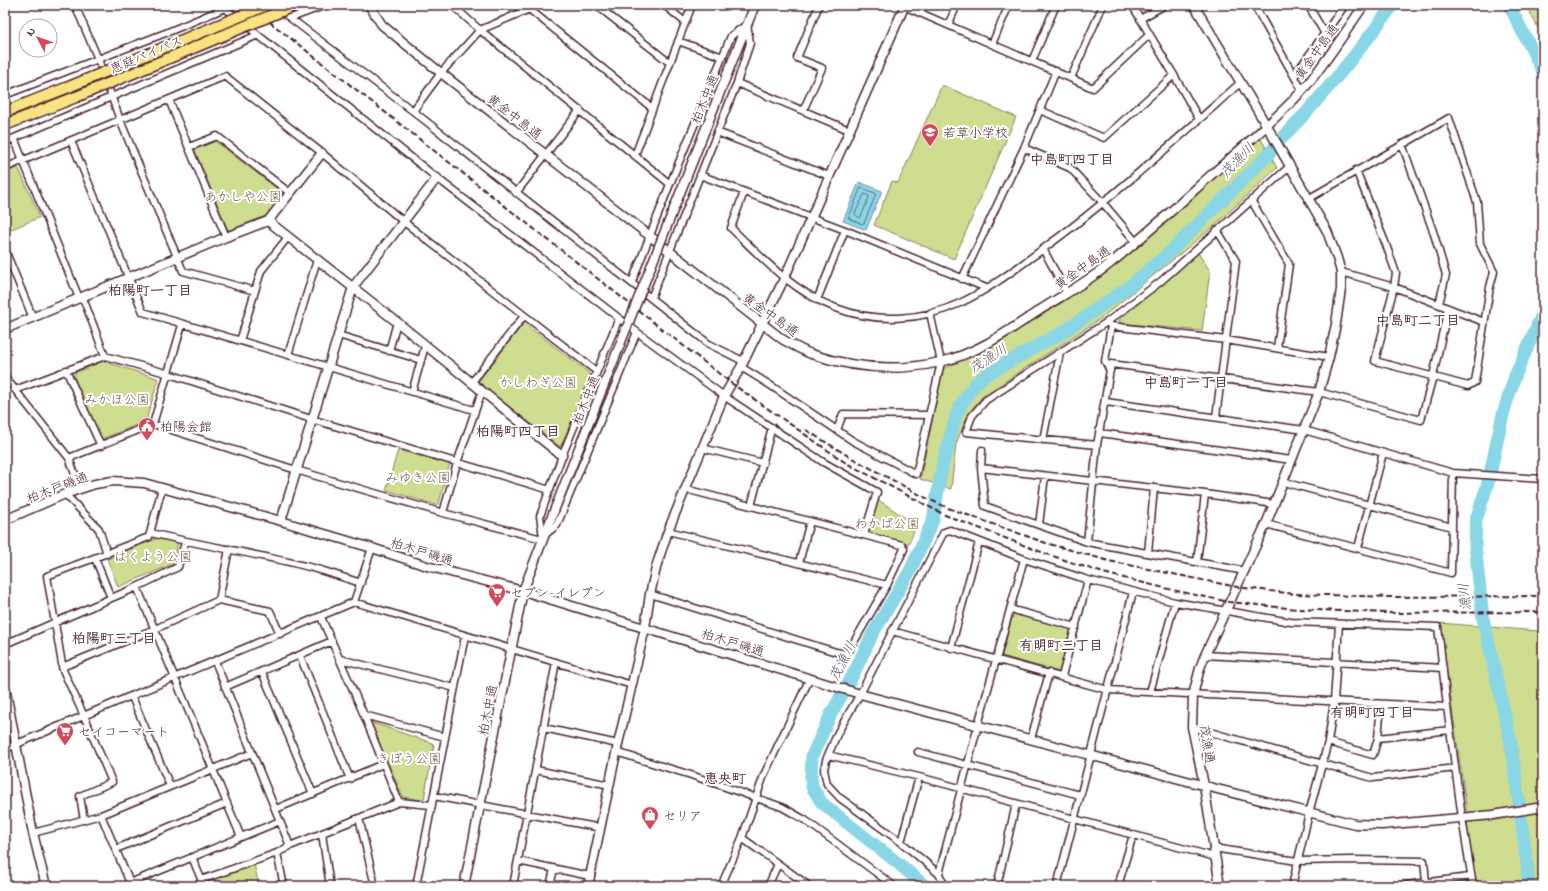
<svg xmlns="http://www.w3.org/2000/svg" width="1548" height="891" font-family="'Indie Flower','Klee One',sans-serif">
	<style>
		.green { fill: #cedd90; stroke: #8c7e5e }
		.water { fill: #89d6e7; stroke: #708d9c }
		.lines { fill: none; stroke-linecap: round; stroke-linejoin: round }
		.shore { stroke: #636876; stroke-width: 1 }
		.river { stroke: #89d6e7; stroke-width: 13 }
		.minor-casing { stroke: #4a1f2b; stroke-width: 9 }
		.tertiary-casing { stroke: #4a1f2b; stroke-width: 11 }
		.trunk-casing { stroke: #4a1f2b; stroke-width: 13 }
		.minor { stroke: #fff; stroke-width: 6 }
		.tertiary { stroke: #fff; stroke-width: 8 }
		.trunk { stroke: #f8e281; stroke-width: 10 }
		.rail { stroke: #4a1f2b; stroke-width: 2; stroke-dasharray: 6 3; stroke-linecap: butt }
		.tertiary-bridge-casing { stroke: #4a1f2b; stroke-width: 11; stroke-linecap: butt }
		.trunk-bridge-casing { stroke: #4a1f2b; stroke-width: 13; stroke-linecap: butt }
		.tertiary-bridge { stroke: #fff; stroke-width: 8 }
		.trunk-bridge { stroke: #f8e281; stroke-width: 10 }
		.labels { text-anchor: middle; stroke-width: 4; stroke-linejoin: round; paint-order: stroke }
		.street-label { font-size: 13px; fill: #4a1f2b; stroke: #fff }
		.poi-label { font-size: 13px; fill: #4a1f2b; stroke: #fff; text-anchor: start }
		.park-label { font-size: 13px; fill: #725849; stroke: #fff }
		.neighbourhood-label { font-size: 14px; font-weight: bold; fill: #4a1f2b; stroke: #fff }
		.water-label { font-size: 14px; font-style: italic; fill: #5d5663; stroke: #fff }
	</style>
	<rect width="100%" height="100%" fill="#fff"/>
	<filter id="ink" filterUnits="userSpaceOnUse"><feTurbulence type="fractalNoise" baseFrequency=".025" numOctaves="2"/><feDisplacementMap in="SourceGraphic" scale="8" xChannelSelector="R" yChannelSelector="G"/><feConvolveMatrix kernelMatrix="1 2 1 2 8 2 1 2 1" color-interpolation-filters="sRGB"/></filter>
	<g filter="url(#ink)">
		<path class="green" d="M1526 5H1543V37Z
			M942 85 1016 117 954 259 874 225 892 181 898 183Z
			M1260 137 1277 168 1213 227 1100 319 983 396 968 414 956 444 951 489 920 479 943 369 980 352 1013 333 1105 274Z
			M215 141 284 194 283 196 268 215 231 230H228L195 151 196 149Z
			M17 168 19 169 40 217 5 232V173Z
			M1198 253 1210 271 1202 331 1120 323 1119 320Z
			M524 323 589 373 590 375 561 446H559L478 382Z
			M103 361 157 378 158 381 146 421 102 439 99 438 74 377 75 373Z
			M398 450 449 464V467L439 503 436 505 386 490Z
			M877 499 916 525 909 544 867 532Z
			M158 538 178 543 173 564 118 587 107 559Z
			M1013 613 1071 629 1059 672 1002 656Z
			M1440 623 1538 631 1543 654V886H1478L1469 848 1466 805Z
			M373 723 432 743 434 745 424 799 422 800 403 797 371 725Z
			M254 864 259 886H216L213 880Z"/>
		<path class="water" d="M859 182 882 191 866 230 843 221Z"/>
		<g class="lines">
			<path class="shore" d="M861 188 875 193 876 194 864 223 862 224 850 219 849 218Z
				M865 194 869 196V197L861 217 859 218 855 214Z"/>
			<path class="river" d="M1509 5 1543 72
				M925 886 899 864 822 803 812 787 811 779 812 756 831 714 853 675 872 635 910 571 933 520 942 467 956 416 962 403 975 384 987 374 1063 332 1130 286 1170 252 1269 154C1280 139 1293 126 1306 113 1337 78 1366 42 1393 5
				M1529 886 1527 864 1511 743 1483 618 1475 545 1476 520 1488 483 1503 414 1515 376 1543 312"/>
			<g class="minor-casing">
				<path id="minor" d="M75 5 98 59 120 120 183 271 255 291
					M273 5 413 111 709 344 743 361
					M452 5 480 30 670 184
					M596 5 670 63
					M664 5 685 22
					M1132 5 1174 75 1199 119
					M1254 5 1302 90
					M1308 5 1325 34
					M904 6 1093 88 1149 35
					M529 9 652 108
					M291 18 326 5
					M1140 19 1165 5
					M948 25 957 5
					M258 35 437 178 637 332 724 396 823 462 877 492 864 535
					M678 41 723 57
					M992 44 1009 5
					M1032 61 1056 5
					M1294 76 1345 5
					M1071 78 1103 5
					M737 83 849 130
					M5 95 168 32 225 8 258 35 5 142
					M169 100 226 237
					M1040 110 1104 138 1174 75
					M413 111 441 73 480 30 539 5
					M803 111 822 68 797 58 819 5
					M717 132 829 176
					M14 138 79 298
					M71 141 143 312 474 410
					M1402 144 1434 234 1446 275 1439 304
					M189 147 217 136 290 193
					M1024 148 1070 168 1103 203 1136 242
					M635 155 692 5
					M5 168 225 76 322 153 404 222 596 371
					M1356 170 1385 242 1396 273 1394 287 1484 322
					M700 175 845 230 986 288
					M744 192 731 228C763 259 793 292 836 308 875 323 922 321 960 303 990 289 1017 268 1043 249 1113 198 1176 140 1240 83
					M516 193 580 110
					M1308 199 1449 118 1477 202 1480 244 1494 272 1490 287 1475 382 1468 386 1375 361 1394 287 1341 272
					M1251 200 1289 264 1277 348
					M1043 249 1067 293
					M5 250 33 318
					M962 279 1024 148 1056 71
					M632 282 670 184 731 36 746 25
					M83 298 105 356
					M651 298 737 83 750 43 747 24
					M817 300 845 230
					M1107 322 1160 282 1289 167
					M338 335 421 360
					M240 341 261 271 288 237
					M389 351 397 322
					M288 355 317 260
					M741 367 770 385 853 441 916 474 941 362 930 313
					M66 370 101 446
					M1110 371 1105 361 1111 326
					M5 377 69 458 153 424 296 470 443 513 542 539
					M472 382 524 316
					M15 390 105 356 166 373 311 419 550 490
					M412 392 425 346
					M1106 402 1304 430 1453 473 1543 479
					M1216 417 1236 261 1217 230
					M153 424 182 325
					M837 430 843 414 929 415
					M1100 433 1291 460
					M1043 440 1060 353
					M1097 445 966 432 972 416 986 400 1107 322 1111 326 1226 340 1329 357
					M702 448 763 463
					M69 458 80 488
					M981 468 982 450
					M1283 482 1452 527
					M65 494 99 529 107 554
					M751 506 772 427
					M443 513 457 463 482 391
					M1266 524 1451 573 1453 473
					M1039 525 1045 476
					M668 531 887 585
					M151 533C203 546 256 553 309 567 326 571 344 578 361 583
					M546 534 557 525 637 332
					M543 537 540 516 562 456 619 318
					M1087 542 1097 445 1111 364 1319 392 1421 420 1433 376 1448 308
					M1358 548 1383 453
					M1148 553 1154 488
					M95 558 111 598
					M1197 562 1205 494
					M799 563 810 521
					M1245 571 1087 542 985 506 981 468 1205 494 1274 504
					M137 587 241 837
					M650 594 836 652 847 654 887 585 904 549 902 545 685 489
					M219 600 229 549
					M354 602 632 685
					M1010 609 1076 627
					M892 631 1108 690 1447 707
					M5 644 137 587 178 567 185 542
					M951 648 979 542
					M1205 655 1443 668
					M300 656 350 779
					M340 659 455 688
					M215 661 290 846
					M62 667 155 629 219 600 270 611 280 634
					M262 672 313 794
					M1062 676 1088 580
					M225 687 332 641
					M1150 692 1175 602
					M132 697 170 786
					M364 715 445 737
					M1192 727 1373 778 1455 768
					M544 728 618 744
					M1378 738 1450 730
					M1031 739 1049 673
					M1328 742 1373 755 1378 738 1381 705
					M5 749 354 602 372 548
					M616 752 691 775 782 807 805 820 894 886
					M918 752 1080 795
					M828 755 919 777 1215 857
					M536 770 610 785
					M434 796 601 828
					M399 802 431 805
					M276 809 383 764
					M101 815 130 883 280 821
					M359 818 375 886
					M84 820 80 796 112 782 84 716 63 670 47 576 149 537 162 488
					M33 833 101 815 252 753
					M322 834 330 886
					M742 838 809 886
					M901 842 919 777
					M1213 848 1297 861 1352 860 1424 861 1426 882
					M116 849 227 803
					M277 853 284 886
					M192 857 204 886
					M518 861 590 876
					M939 874 978 725 1024 559
					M201 880 277 853 290 846 399 802 364 715 321 617
					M416 886 465 636
					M513 886 556 662
					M550 886 554 869
					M721 886 742 838 764 775 810 678
					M768 886 778 864
					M945 886 939 874 925 862 901 842 840 798 827 784 824 770 826 760 838 732 860 694 944 532 950 530 1024 559 1088 580 1175 602 1291 622 1438 627 1447 707 1462 818 1473 886
					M997 886 1016 804
					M1057 886 1133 592
					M1118 886 1133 835
					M1292 886 1309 813 1328 742 1334 702 1339 624
					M1397 886 1470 877"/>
			</g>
			<g class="tertiary-casing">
				<path id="tertiary" d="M369 5 382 25 441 73 782 339C791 344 801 350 811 354 853 368 897 372 940 362 976 354 1007 332 1037 312 1060 297 1085 283 1107 266 1143 238 1177 206 1211 175 1242 148 1274 121 1302 91 1325 64 1344 34 1364 5
					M1194 5 1271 133 1327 231 1337 258 1341 272V289L1336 324 1329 357 1319 392 1266 524 1205 655 1200 668 1193 695 1192 727 1204 785 1220 886
					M736 52 755 5
					M268 221 397 322 562 456
					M5 329 226 237 268 221 322 153
					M5 520 65 494 95 484 113 481 144 483 281 521 372 548 427 566 523 591 860 694 1221 790 1355 824 1382 825 1493 815 1543 807
					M281 521 353 287 437 178
					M5 687 33 833 46 886
					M464 886 523 591 554 511
					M588 886 618 744 645 628 650 594 657 564 668 531 724 396 741 367 784 279 905 5"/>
			</g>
			<g class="trunk-casing">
				<path id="trunk" d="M5 112 71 86
					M5 125 76 97"/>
			</g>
			<use href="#minor" class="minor"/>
			<use href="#tertiary" class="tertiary"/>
			<use href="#trunk" class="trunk"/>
			<path class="rail" d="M248 5 731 383 846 463 945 515 1044 553 1103 573 1177 591 1229 602 1297 609 1387 613 1543 612
				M806 430 850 457 922 496 948 508 1046 543 1109 561 1237 587 1295 594 1390 597 1543 596"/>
			<g class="tertiary-bridge-casing">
				<path id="tertiary-bridge" d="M554 511 736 52"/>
			</g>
			<g class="trunk-bridge-casing">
				<path id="trunk-bridge" d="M71 86 267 5
					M76 97 296 5"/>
			</g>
			<use href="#tertiary-bridge" class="tertiary-bridge"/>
			<use href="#trunk-bridge" class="trunk-bridge"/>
		</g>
	</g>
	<defs>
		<g id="school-pin" transform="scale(0.9)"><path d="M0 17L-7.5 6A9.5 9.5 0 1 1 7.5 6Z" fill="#d1495b" stroke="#fff"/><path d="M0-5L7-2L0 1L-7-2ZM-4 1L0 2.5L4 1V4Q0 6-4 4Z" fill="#fff"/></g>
		<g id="civic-pin" transform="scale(0.9)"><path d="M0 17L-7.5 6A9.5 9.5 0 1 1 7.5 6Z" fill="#d1495b" stroke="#fff"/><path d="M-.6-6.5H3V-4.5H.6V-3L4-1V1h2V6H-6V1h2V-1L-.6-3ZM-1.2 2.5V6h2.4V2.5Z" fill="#fff"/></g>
		<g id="supermarket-pin" transform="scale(0.9)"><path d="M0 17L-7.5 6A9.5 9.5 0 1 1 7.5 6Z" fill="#d1495b" stroke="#fff"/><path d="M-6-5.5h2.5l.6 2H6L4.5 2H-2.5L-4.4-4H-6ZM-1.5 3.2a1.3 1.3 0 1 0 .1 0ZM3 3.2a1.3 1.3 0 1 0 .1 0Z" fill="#fff"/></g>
		<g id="shop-pin" transform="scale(0.9)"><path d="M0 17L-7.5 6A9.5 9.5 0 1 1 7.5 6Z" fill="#d1495b" stroke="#fff"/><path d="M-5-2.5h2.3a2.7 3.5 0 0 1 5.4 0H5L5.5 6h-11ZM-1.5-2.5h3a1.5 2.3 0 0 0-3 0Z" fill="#fff"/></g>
	</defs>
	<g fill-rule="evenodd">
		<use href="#school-pin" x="930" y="132"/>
		<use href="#civic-pin" x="147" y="426"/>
		<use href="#supermarket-pin" x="497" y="592"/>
		<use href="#supermarket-pin" x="65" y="731"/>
		<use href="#shop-pin" x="650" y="815"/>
	</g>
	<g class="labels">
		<g class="street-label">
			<text transform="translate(1316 51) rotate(-54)" y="5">黄金中島通</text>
			<text transform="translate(146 54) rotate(-23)" y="5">恵庭バイパス</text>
			<text transform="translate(704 99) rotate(-68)" y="5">柏木中通</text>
			<text transform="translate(515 116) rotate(38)" y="5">黄金中島通</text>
			<text transform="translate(1082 267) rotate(-35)" y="5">黄金中島通</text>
			<text transform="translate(771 314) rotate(36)" y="5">黄金中島通</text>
			<text transform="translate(585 400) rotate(-68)" y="5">柏木中通</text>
			<text transform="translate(57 487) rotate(-21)" y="5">柏木戸磯通</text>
			<text transform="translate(422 551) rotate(17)" y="5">柏木戸磯通</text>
			<text transform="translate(733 642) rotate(17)" y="5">柏木戸磯通</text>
			<text transform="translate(487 710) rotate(-79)" y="5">柏木中通</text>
			<text transform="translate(1208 744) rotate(81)" y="5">茂漁通</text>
		</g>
		<g class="poi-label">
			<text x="943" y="137">若草小学校</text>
			<text x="160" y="431">柏陽会館</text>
			<text x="510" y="597">セブン-イレブン</text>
			<text x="78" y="736">セイコーマート</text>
			<text x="663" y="820">セリア</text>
		</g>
		<g class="park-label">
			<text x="243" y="201">あかしや公園</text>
			<text x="538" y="387">かしわぎ公園</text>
			<text x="117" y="404">みかほ公園</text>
			<text x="418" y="482">みゆき公園</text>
			<text x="887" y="528">わかば公園</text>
			<text x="153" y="561">はくよう公園</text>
			<text x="409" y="763">きぼう公園</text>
		</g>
		<g class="neighbourhood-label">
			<text x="1072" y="164">中島町四丁目</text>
			<text x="150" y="295">柏陽町一丁目</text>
			<text x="1418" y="325">中島町二丁目</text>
			<text x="1186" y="387">中島町一丁目</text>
			<text x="518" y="436">柏陽町四丁目</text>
			<text x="114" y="643">柏陽町三丁目</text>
			<text x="1061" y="650">有明町三丁目</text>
			<text x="1372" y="717">有明町四丁目</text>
			<text x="725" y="783">恵央町</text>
		</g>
		<g class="water-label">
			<text transform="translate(1237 160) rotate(-46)" y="5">茂漁川</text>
			<text transform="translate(988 358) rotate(-33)" y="5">茂漁川</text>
			<text transform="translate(1464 597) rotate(-96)" y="5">漁川</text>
			<text transform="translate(842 661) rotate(-63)" y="5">茂漁川</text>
		</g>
	</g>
	<rect width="1548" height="891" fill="none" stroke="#fff" stroke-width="20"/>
	<rect x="10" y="10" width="1528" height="871" fill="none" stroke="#4a1f2b" stroke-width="1.5" filter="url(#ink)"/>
	<g transform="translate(38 38) rotate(311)"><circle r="19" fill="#ffffff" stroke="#b7a5aa"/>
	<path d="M0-3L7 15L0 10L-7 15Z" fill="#d1495b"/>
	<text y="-6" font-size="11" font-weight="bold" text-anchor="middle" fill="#4a1f2b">N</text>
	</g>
</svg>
